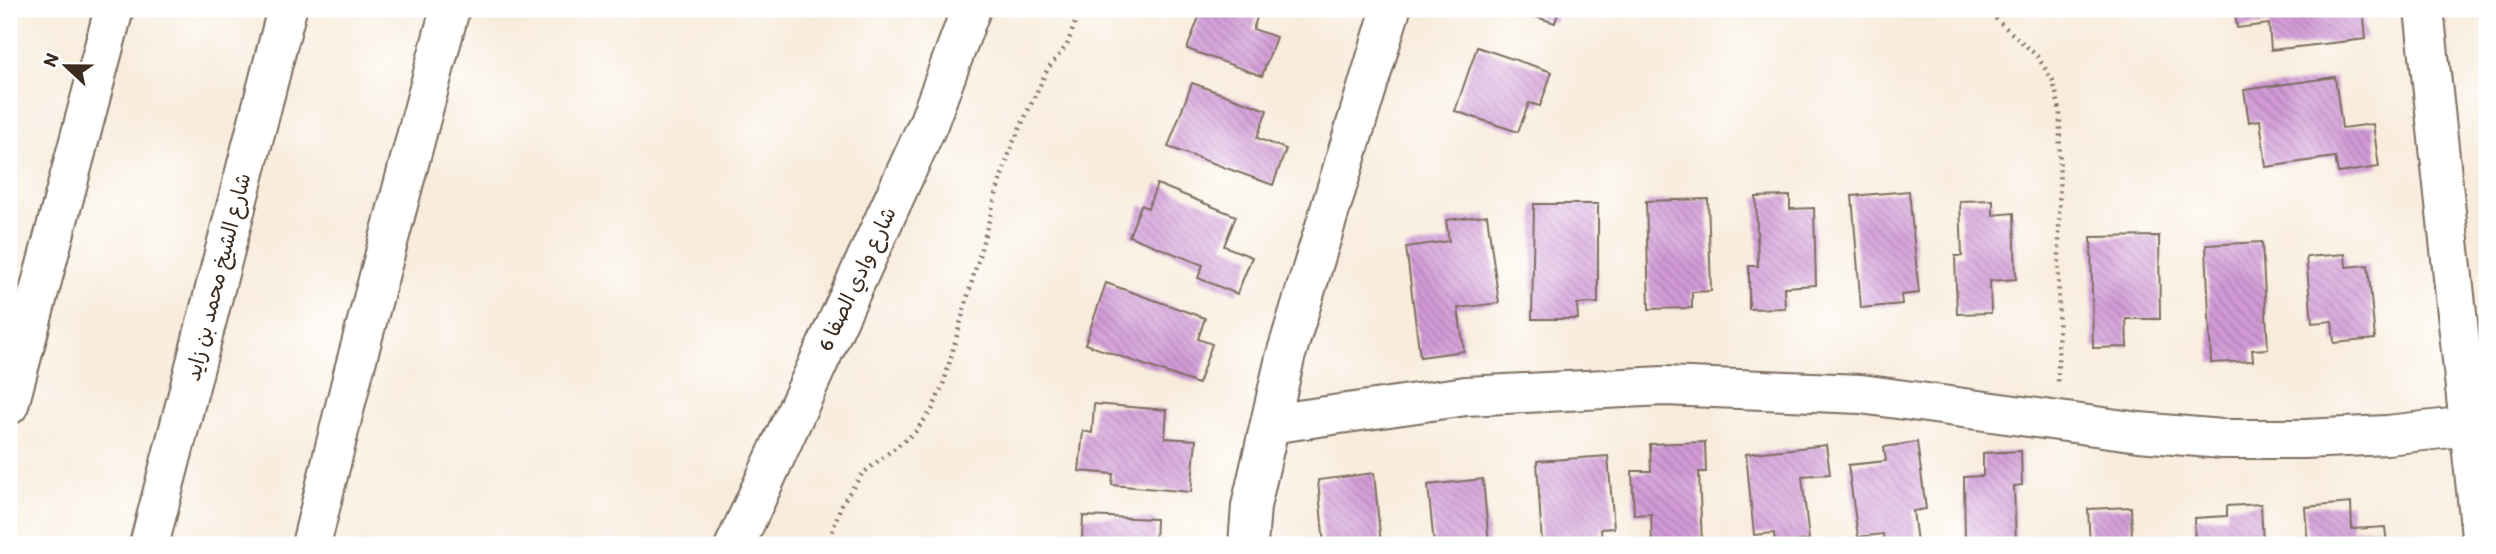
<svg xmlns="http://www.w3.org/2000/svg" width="2496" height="554" font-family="Itim,'Playpen Sans Arabic',sans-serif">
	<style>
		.building { fill: url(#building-back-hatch) }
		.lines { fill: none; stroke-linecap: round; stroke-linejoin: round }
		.street-casing { stroke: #7d6e60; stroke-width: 42 }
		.secondary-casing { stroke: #7d6e60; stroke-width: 42 }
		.highway-casing { stroke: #7d6e60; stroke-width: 42 }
		.path { stroke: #7d6e60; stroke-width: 4.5; stroke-dasharray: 2 5; stroke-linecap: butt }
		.street { stroke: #fff; stroke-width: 38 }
		.secondary { stroke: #fff; stroke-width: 38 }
		.highway { stroke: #fff; stroke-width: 38 }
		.labels { text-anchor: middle; stroke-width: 7; stroke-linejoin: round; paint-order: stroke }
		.street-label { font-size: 21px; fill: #3b2a1e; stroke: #fff }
	</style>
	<defs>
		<pattern id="building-back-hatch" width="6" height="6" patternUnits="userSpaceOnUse" patternTransform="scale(1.75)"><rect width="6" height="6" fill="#d29ad7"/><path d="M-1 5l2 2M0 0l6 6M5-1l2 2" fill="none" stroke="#ac7eae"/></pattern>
	</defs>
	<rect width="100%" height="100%" fill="#fff"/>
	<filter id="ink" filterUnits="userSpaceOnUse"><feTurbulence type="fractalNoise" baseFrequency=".0143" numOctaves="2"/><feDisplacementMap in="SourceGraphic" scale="14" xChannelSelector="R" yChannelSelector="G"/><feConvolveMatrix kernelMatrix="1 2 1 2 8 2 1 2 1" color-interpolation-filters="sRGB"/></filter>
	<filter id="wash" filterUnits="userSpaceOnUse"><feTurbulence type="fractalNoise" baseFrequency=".00686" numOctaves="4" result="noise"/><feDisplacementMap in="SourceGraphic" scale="28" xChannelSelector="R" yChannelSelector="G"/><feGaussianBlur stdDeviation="1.57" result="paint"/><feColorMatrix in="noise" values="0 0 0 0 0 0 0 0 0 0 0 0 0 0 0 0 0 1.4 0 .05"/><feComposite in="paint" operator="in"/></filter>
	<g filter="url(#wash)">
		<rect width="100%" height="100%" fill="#f8ecdb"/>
		<g id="blocks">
			<path class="building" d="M1202 9H1260L1253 29 1276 37 1262 76 1187 49Z
				M1511 9H1559L1555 23Z
				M2235 9H2363L2366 39 2271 50 2269 24 2237 28Z
				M1477 47 1552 72 1540 106 1529 103 1518 132 1455 111Z
				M2335 77 2342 128 2373 124 2379 167 2338 173 2335 157 2266 167 2260 120 2249 122 2244 90Z
				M1192 83 1267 110 1257 138 1286 149 1273 185 1168 147Z
				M1157 184 1236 216 1224 246 1252 257 1237 294 1198 278 1203 265 1129 236 1141 205 1148 208Z
				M1909 191 1919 293 1901 295 1902 304 1861 308 1852 196Z
				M1790 196V209L1814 208 1816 285 1784 287 1785 308 1749 309V266H1758L1756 197Z
				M1708 199 1711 291 1692 292V308L1649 309 1646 201Z
				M1993 200V215L2014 213 2016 279 1990 281 1991 313 1957 314 1955 256H1962L1960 201Z
				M1534 204H1598V303L1577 304 1578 319H1532Z
				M1487 215 1499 303 1458 308 1464 351 1420 357 1406 247 1449 241 1446 220Z
				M2159 236 2160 319H2126L2127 347 2093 348 2091 237Z
				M2262 242 2268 349 2252 350 2253 361 2211 363 2206 245Z
				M2345 254 2346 267 2368 265 2375 339 2334 343 2332 321 2312 323 2306 257Z
				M1106 283 1205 318 1198 339 1212 344 1198 384 1085 344Z
				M1094 404 1167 410 1165 438 1196 440 1191 492 1112 485 1113 474 1079 471 1083 431 1092 433Z
				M1705 442 1706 472H1699L1702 545H1652L1651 514 1634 515 1632 471H1651L1650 444Z
				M1917 442 1926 509 1913 511 1917 542 1885 545 1883 534 1858 537 1848 465 1886 461 1884 447Z
				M1826 445 1830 474 1802 476 1809 540 1775 544 1774 533 1754 535 1746 454Z
				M2021 451 2022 485 2014 486 2016 545H1965L1964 477 1983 476V453Z
				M1608 456 1614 528 1601 529 1602 545H1571V542L1542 545 1537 461Z
				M1374 473 1381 545H1324L1318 480Z
				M1483 479 1489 545H1434L1428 485Z
				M2351 503 2352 529 2385 527 2387 545H2308L2305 507Z
				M2261 504 2263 545H2195L2194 518 2227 516V506Z
				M2131 507 2132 538 2144 537V545H2090L2088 509Z
				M1083 516 1156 519 1155 545H1071V539L1082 540Z"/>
		</g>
	</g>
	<g filter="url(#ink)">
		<use href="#blocks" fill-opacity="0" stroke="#7d6e60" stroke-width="2"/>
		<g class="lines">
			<g class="street-casing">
				<path id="street" d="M2424 9 2482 545
					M1270 424 1466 396 1664 386 1861 394 2139 432 2222 439H2304L2387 435 2469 426
					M1248 545 1251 506 1285 358 1391 9"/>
			</g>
			<g class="secondary-casing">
				<path id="secondary" d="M735 545 928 124 971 9"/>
			</g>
			<g class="highway-casing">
				<path id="highway" d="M9 405 114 9
					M149 545 287 9
					M311 545 352 378 450 9"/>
			</g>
			<path class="path" d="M1985 9 2037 56 2053 81 2060 110 2058 382
				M828 545 841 505 862 474 915 432 932 410 944 382 999 184 1012 145 1048 68 1067 45 1080 9"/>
			<use href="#street" class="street"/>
			<use href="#secondary" class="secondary"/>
			<use href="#highway" class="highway"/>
		</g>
	</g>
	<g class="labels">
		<g class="street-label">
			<text transform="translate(218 277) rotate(-76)" y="7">شارع الشيخ محمد بن زايد</text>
			<text transform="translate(857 279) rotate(-65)" y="7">شارع وادي الصفا 6</text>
		</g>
	</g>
	<rect width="2496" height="554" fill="none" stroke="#fff" stroke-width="35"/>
	<g transform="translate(66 66) rotate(292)" stroke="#ffffff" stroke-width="5" paint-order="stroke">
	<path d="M0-5L12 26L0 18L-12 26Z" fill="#3b2a1e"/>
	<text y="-10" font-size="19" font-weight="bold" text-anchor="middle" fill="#3b2a1e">N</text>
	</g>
</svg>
